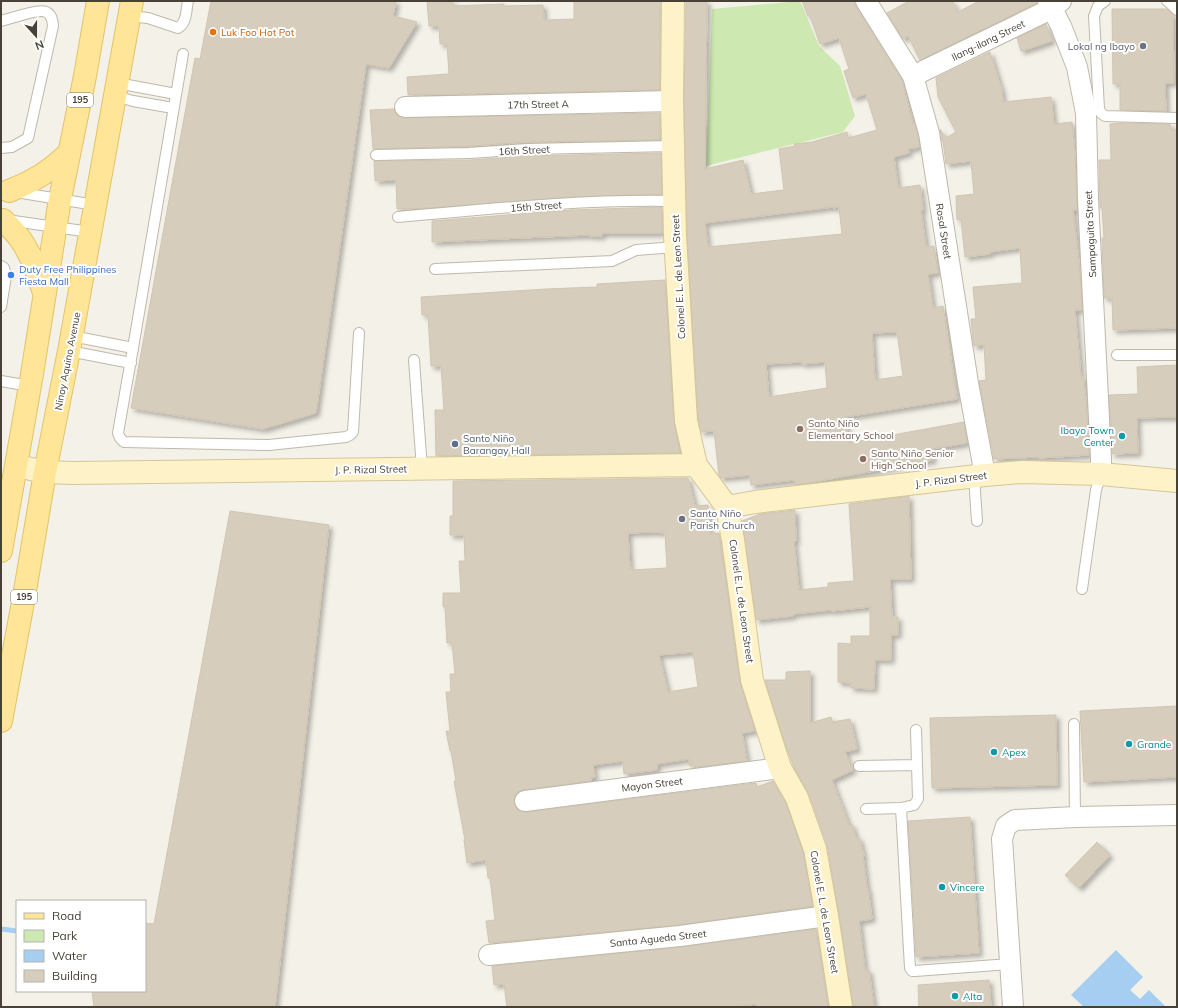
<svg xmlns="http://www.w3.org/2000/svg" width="1178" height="1008" font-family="Mulish,sans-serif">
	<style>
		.green { fill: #cde8b1 }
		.water { fill: #a5cef0 }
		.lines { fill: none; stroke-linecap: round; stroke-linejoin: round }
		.stream { stroke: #a5cef0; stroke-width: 5 }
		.building { fill: #d6cdbd; stroke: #d0c5b1; fill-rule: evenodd; filter: url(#shadow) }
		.lane-casing { stroke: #bfb9ab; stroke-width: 12 }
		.street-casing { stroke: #bfb9ab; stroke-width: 22 }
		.secondary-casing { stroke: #d4c698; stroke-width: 24 }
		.primary-casing { stroke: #e3c367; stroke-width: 24 }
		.lane { stroke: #fff; stroke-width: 10 }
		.street { stroke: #fff; stroke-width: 20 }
		.secondary { stroke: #fef3c8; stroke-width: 22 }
		.primary { stroke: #fee597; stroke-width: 22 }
		.food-dot { fill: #e8710a; stroke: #fff; stroke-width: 1.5 }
		.worship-dot { fill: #6b7280; stroke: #fff; stroke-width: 1.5 }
		.shop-dot { fill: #3f7fe0; stroke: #fff; stroke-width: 1.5 }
		.education-dot { fill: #8d6e63; stroke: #fff; stroke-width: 1.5 }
		.culture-dot { fill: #0f9aa8; stroke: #fff; stroke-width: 1.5 }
		.service-dot { fill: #5c6f8a; stroke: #fff; stroke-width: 1.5 }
		.labels { text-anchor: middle; stroke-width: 4; stroke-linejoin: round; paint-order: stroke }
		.shield { fill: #fff; stroke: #7e7a73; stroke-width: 1 }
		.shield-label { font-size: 9px; font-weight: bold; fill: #474137 }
		.food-label { font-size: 10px; fill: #c56008; stroke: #fff; text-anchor: start }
		.street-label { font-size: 10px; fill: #474137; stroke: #fff }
		.worship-label { font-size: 10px; fill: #5b616d; stroke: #fff; text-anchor: end }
		.shop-label { font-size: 10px; fill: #366cbe; stroke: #fff; text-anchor: start }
		.education-label { font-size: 10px; fill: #785e54; stroke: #fff; text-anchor: start }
		.culture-label { font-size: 10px; fill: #0d838f; stroke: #fff; text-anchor: start }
		.service-label { font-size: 10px; fill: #4e5e75; stroke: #fff; text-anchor: start }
	</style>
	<defs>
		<filter id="shadow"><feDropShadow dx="3.5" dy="3.5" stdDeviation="2" flood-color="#0004"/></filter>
	</defs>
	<rect width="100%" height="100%" fill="#f4f1e8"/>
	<path class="green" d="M800 1 819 46 840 66 855 116 843 132 706 166 712 9Z"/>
	<path class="water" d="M1116 950 1143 977 1130 990 1140 999 1149 990 1166 1007H1084L1071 995Z"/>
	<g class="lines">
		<path class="stream" d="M1 929 17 931"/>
	</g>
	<path class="building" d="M211 1H396L393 16 417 22 389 68 366 64 316 413 263 429 131 408 195 58 200 59Z
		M427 1H453V6L504 4V6L543 5 544 20 574 19V1H660V90L408 95 407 77 449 74 447 44H440L439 26H429Z
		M686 1H707L705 169 743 160 751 194 784 190 779 149 795 146 794 144 812 142 847 132 848 138 877 130 866 94 853 98 844 71 849 69 839 38 820 44 810 16H808L802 1H854L856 7 902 81 913 125 915 124 918 135 919 147 908 149 909 153 894 157 898 188 920 185 923 210H921L926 247 934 246 938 273 928 274 933 308 943 306 957 399 845 417 849 443 964 422 967 443 931 449 933 460 803 484 795 485 794 480 751 485 750 475 721 478 719 475 714 431 701 432 698 419 687 235 684 101ZM833 207V208L839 207 842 234 708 247 705 223ZM897 332 903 376 875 380 872 333ZM802 362V364L825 362 827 388 769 397 766 364Z
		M909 1H952L958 12 979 1H1037V3L920 60 908 36 903 39 887 13Z
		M1112 9H1167L1173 15 1174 83H1165L1166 111 1120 110V84H1113Z
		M1046 24 1052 41 1021 51 1017 38Z
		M990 52 1002 91 1003 102 1051 97 1054 124 1072 122 1075 154 1077 210H1073L1080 270 1082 310H1075L1081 377H1084L1085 396H1086L1089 455 1039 458 1038 457 994 459 979 381 986 380 984 345 974 346 973 340 971 319H976L973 287 1022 283 1020 248 990 252V254L965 257 961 219 957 220 956 196 974 194 971 161 946 164 943 141H942L940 129 946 138 956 132 938 97 936 78Z
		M394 109 395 113 399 117 405 118 660 113V140L528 142 469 146 373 149 370 110Z
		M1120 123 1170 124 1171 129H1177V328L1113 330 1112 298H1104L1102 238H1104L1102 208H1100L1099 160H1111L1110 124Z
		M661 153 662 194 570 197 431 208 397 209 396 180 375 181 374 161 469 160 528 156Z
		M662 207V233H602V236H589V235L432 242V221L571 210Z
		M665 280 674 422 680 453 436 456 435 410H444L441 366H431L428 315H422L421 297 546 289 597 287V284Z
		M1177 365V417L1137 418 1138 453 1112 454 1109 395 1138 394 1137 367Z
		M688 478 695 506 708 505 710 534 719 533 740 682 755 731 742 733 747 761 696 767V766H690L689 759 657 764V770L624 774 623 761 593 765 595 777 591 778V781L523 790 518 792 515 796 514 803 516 808 520 811 526 812 756 783 757 787 773 781 786 803 803 852 813 906 679 925 489 943 486 921 495 920 490 878H488L486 860 467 863 464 840H465L454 781H456L451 751H450L446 731H450L446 692H451L450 674H455L452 643H447L445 607H443V593H461L459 561H465L464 535H450V516H453V481ZM655 532 665 533 667 568 632 570V568L630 569 628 533ZM693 652 698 687 668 692 659 655Z
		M909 496 911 579H890L892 617H898V635H891V660H875L874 689 851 688V683L838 682V643L851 644V636H870V607L831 611V610L793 614V616L756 620 742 521 760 514 795 510 796 541H794L799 590 828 587V583L854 581 849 504Z
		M230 511 329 525 275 1007H94L92 991H145V923L154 924Z
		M810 671V723L831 717 832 722 850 719 857 749 845 752 853 770 832 780 849 825 852 824 856 838 859 837 864 856H863L867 888H868L872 919 859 921 865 970H869L874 1007H853L839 914 827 845 809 794 795 770 785 744 765 680H786V672Z
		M1177 706V777L1084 782 1080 711Z
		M1056 715 1057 785 932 788 930 718Z
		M970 817 979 953 916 957 908 821Z
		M1097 842 1110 855 1079 888 1065 875Z
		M816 929 828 1007H757L756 1004 735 1007H507L504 984 494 985 492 966 682 947Z
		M989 980 991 1007H919L918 985Z"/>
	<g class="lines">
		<g class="lane-casing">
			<path id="lane" d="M1105 1 1098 6 1094 16 1099 109 1101 113 1105 116 1177 118
				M1167 1 1171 4 1177 10
				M129 16 148 18 178 28C187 23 186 10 188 1
				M1 21C8 19 15 17 22 15 37 11 52 5 53 26L28 138 12 147 1 148
				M183 54 133 348 118 433 120 438 124 442 269 445 346 437 350 435 353 432 359 333
				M117 83 176 94
				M115 96 133 101 173 108
				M376 155 469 153 528 149 673 146
				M16 192 95 205
				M398 217C490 209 582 199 675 201
				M7 220 90 232
				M1 266 4 268 6 276 1 307
				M435 269 612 261 636 250 676 247
				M72 336 133 348
				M69 351 131 363
				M1117 355H1177
				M414 360 422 469
				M1 381 30 386
				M974 476 977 521
				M1082 589 1096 490 1101 474
				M1074 724 1075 817
				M916 730 918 799 914 805 901 808 910 968 912 971H915L1010 964
				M859 766 917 765
				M866 809 901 808"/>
		</g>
		<g class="street-casing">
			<path id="street" d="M866 1 913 76 929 133 968 383 985 475
				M1048 1 1061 26 1077 67 1086 113 1088 199 1101 458V474
				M913 76 1053 8 1061 1
				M405 107 672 101
				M525 801 780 768
				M489 955 680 936 827 916
				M1013 1007 1002 839 1006 826 1015 820 1075 817 1177 815"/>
		</g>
		<g class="secondary-casing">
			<path id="secondary" d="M673 1 672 101 675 236 686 421 696 465 727 507 733 540 752 680 780 768 797 798 815 849 827 916 841 1007
				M17 466 45 472 72 473 696 465
				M727 507 755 502 985 475 1022 472 1101 474 1177 481"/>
		</g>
		<g class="primary-casing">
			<path id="primary" d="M9 191C34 181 49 172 69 153
				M3 220C8 225 13 230 18 236 31 253 38 273 44 293
				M1 551 32 374 60 199 85 76 98 1
				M1 721 25 591 45 472 69 351 132 1"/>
		</g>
		<use href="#lane" class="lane"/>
		<use href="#street" class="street"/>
		<use href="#secondary" class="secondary"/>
		<use href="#primary" class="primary"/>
	</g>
	<circle class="food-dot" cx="213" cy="32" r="4"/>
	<g class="worship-dot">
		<circle cx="1143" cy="46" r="4"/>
		<circle cx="682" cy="519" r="4"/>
	</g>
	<circle class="shop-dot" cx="11" cy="275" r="4"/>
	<g class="education-dot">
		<circle cx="800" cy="429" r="4"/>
		<circle cx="863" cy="459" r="4"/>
	</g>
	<g class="culture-dot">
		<circle cx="1122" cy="436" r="4"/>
		<circle cx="1129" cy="744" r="4"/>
		<circle cx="994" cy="752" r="4"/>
		<circle cx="942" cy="887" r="4"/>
		<circle cx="955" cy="996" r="4"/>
	</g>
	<circle class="service-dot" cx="455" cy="444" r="4"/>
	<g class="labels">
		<g class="shield">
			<rect x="67" y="93" width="26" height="14" rx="3"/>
			<rect x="11" y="590" width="26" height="14" rx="3"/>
		</g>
		<g class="shield-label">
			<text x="80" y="103">195</text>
			<text x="24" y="600">195</text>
		</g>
		<g class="food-label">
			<text x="221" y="36">Luk Foo Hot Pot</text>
		</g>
		<g class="street-label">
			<text transform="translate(988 40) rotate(-26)" y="4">Ilang-ilang Street</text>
			<text transform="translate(538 104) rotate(-1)" y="4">17th Street A</text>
			<text transform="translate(524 150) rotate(-3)" y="4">16th Street</text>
			<text transform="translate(536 206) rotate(-4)" y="4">15th Street</text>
			<text transform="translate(944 231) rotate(81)" y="4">Rosal Street</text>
			<text transform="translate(1090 234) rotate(-93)" y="4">Sampaguita Street</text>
			<text transform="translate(678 277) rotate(-93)" y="4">Colonel E. L. de Leon Street</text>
			<text transform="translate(67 361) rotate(-79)" y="4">Ninoy Aquino Avenue</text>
			<text transform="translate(371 469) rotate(-1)" y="4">J. P. Rizal Street</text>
			<text transform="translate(951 479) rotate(-7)" y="4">J. P. Rizal Street</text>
			<text transform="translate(742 601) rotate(82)" y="4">Colonel E. L. de Leon Street</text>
			<text transform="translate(652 784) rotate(-7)" y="4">Mayon Street</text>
			<text transform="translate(825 912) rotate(80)" y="4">Colonel E. L. de Leon Street</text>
			<text transform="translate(658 938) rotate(-6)" y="4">Santa Agueda Street</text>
		</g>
		<g class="worship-label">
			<text x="1135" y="50">Lokal ng Ibayo</text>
			<text x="690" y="517" text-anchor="start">Santo Niño<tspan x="690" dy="12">Parish Church</tspan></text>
		</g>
		<g class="shop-label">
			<text x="19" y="273">Duty Free Philippines<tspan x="19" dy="12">Fiesta Mall</tspan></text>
		</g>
		<g class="education-label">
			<text x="808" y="427">Santo Niño<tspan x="808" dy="12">Elementary School</tspan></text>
			<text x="871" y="457">Santo Niño Senior<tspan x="871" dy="12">High School</tspan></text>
		</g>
		<g class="culture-label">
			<text x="1114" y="434" text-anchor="end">Ibayo Town<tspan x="1114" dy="12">Center</tspan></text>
			<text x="1137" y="748">Grande</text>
			<text x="1002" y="756">Apex</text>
			<text x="950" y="891">Vincere</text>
			<text x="963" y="1000">Alta</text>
		</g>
		<g class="service-label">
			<text x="463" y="442">Santo Niño<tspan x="463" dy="12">Barangay Hall</tspan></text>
		</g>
	</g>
	<rect width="1178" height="1008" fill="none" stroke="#474137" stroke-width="4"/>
	<rect x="16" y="900" width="130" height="92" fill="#ffffff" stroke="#b5b3af"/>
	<rect x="24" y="913" width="20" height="6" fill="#fee597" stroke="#b5b3af"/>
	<text x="52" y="920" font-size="12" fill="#474137">Road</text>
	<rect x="24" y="930" width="20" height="12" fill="#cde8b1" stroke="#b5b3af"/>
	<text x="52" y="940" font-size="12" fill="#474137">Park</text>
	<rect x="24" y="950" width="20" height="12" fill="#a5cef0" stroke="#b5b3af"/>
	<text x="52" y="960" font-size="12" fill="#474137">Water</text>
	<rect x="24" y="970" width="20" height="12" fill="#d6cdbd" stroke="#b5b3af"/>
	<text x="52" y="980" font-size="12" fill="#474137">Building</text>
	<g transform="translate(36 36) rotate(159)" stroke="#ffffff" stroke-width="3" paint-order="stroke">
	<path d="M0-3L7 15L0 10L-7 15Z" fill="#474137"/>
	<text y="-6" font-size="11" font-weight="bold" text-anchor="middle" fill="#474137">N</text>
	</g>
</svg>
